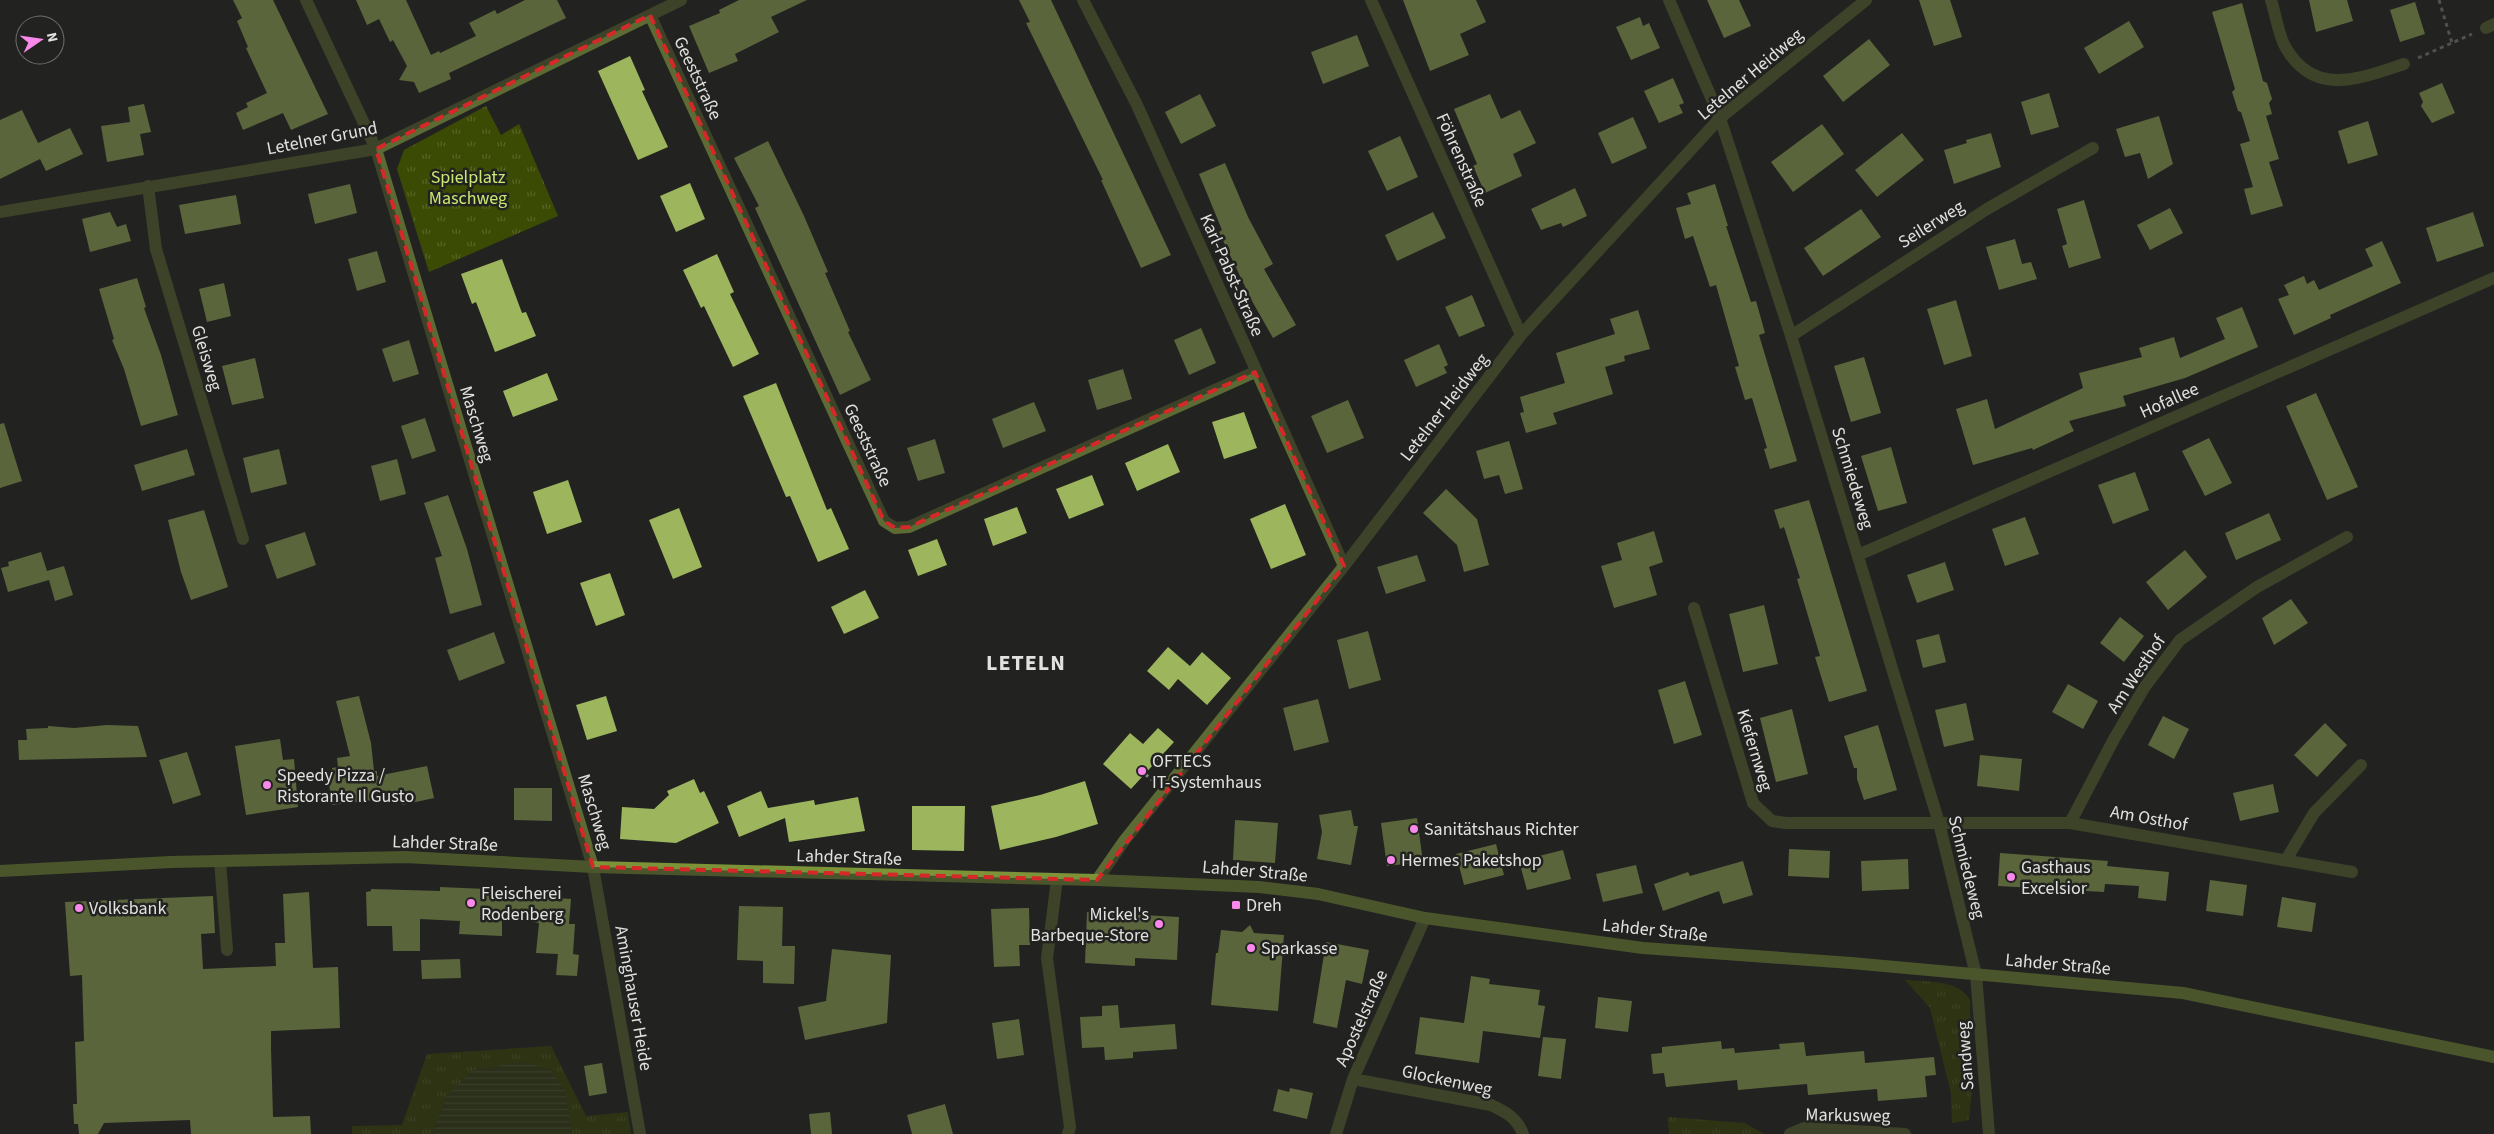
<svg xmlns="http://www.w3.org/2000/svg" width="2494" height="1134" font-family="'Source Sans 3',sans-serif">
	<style>
		.grass { fill: url(#grass-tufts) }
		.water { fill: url(#water-rules) }
		.building { fill: #9db55d }
		.lines { fill: none; stroke-linecap: round; stroke-linejoin: round }
		.path { stroke: #878785; stroke-width: 3; stroke-dasharray: 4 4; stroke-linecap: butt }
		.lane { stroke: #5c6a34; stroke-width: 12 }
		.street { stroke: #5c6a34; stroke-width: 12 }
		.secondary { stroke: #7c9338; stroke-width: 12 }
		.marked { fill: none; stroke: #d62828; stroke-width: 4; stroke-dasharray: 10 6; stroke-linejoin: round }
		.poi-dot { fill: #f888ea; stroke: #222320; stroke-width: 2 }
		.labels { text-anchor: middle; stroke-width: 5; stroke-linejoin: round; paint-order: stroke }
		.street-label { font-size: 18px; fill: #e1e1df; stroke: #222320 }
		.park-label { font-size: 18px; fill: #cae874; stroke: #222320 }
		.poi-label { font-size: 18px; fill: #e1e1df; stroke: #222320; text-anchor: start }
		.district-label { font-size: 22px; font-weight: bold; letter-spacing: 1px; fill: #e1e1df; stroke: #222320 }
	</style>
	<defs>
		<pattern id="grass-tufts" width="24" height="20" patternUnits="userSpaceOnUse" patternTransform="scale(1.25)"><rect width="24" height="20" fill="#3c4b03"/><path d="M3 7l-1-3M5 7V3M7 7l1-3M15 17l-1-3M17 17v-4M19 17l1-3" fill="none" stroke="#586527"/></pattern>
		<pattern id="water-rules" width="6" height="5" patternUnits="userSpaceOnUse" patternTransform="scale(1.25)"><rect width="6" height="5" fill="#364113"/><path d="M0 2.5h6" fill="none" stroke="#535c35"/></pattern>
	</defs>
	<rect width="100%" height="100%" fill="#222320"/>
	<path class="grass" d="M486 106 501 135 519 124 558 216 429 272 397 169 404 150Z
		M1905 980C1927 982 1958 979 1970 1000L1972 1088 1969 1120 1952 1123 1951 1093 1930 1008Z
		M551 1046 586 1116 628 1112 631 1134H572L565 1090 446 1097 432 1134H352V1126L402 1125 427 1054Z
		M1668 1117 1745 1123 1764 1134H1669Z"/>
	<path class="water" d="M520 1062 549 1068 565 1090 572 1134H432L446 1097 473 1070Z"/>
	<path class="building" d="M233 0H273L328 114 291 130 283 113 243 130 236 113 248 107 246 103 267 93 246 48 248 47 237 21 242 18Z
		M356 0H406L431 55 439 51 440 53 476 36 469 23 495 10 497 14 525 0H557L566 18 449 73 451 79 419 93 414 82 399 80 407 66 393 40 390 42 379 19 367 25Z
		M739 0H807L771 17 779 32 735 54 738 61 709 73 689 26 720 13 719 10Z
		M1019 0H1051L1171 255 1141 268 1101 180H1103L1026 23 1030 22Z
		M1403 0H1476L1486 22 1460 34 1469 55 1430 71Z
		M1707 0H1739L1751 26 1724 38Z
		M1919 0H1950L1962 37 1934 46Z
		M2309 0H2347L2353 21 2316 32Z
		M2415 2 2425 34 2400 42 2390 10Z
		M2242 3 2263 81 2267 83 2272 99 2269 103 2272 114 2266 116 2279 159 2269 162 2283 206 2251 215 2244 189 2253 187 2240 144 2250 141 2241 112 2238 111 2235 101 2232 92 2235 89 2212 12Z
		M1640 17 1643 26 1649 23 1660 48 1631 60 1616 27Z
		M2129 21 2144 47 2099 74 2084 48Z
		M1357 35 1369 66 1323 84 1311 52Z
		M1869 39 1890 65 1843 102 1823 76Z
		M630 56 645 90 642 91 668 147 638 160 598 71Z
		M1673 78 1684 103 1679 105 1683 113 1659 123 1644 91Z
		M2442 83 2455 113 2432 123 2421 106 2423 102 2419 93Z
		M2049 93 2059 127 2031 135 2021 102Z
		M1200 94 1216 126 1181 144 1165 112Z
		M1490 94 1501 119 1520 110 1536 143 1513 154 1522 176 1485 193 1473 166 1477 164 1454 109Z
		M144 104 151 132 140 134 144 155 107 162 101 126 130 122 128 107Z
		M22 110 38 143 70 128 83 154 46 171 40 159 0 179V120Z
		M2159 116 2173 164 2148 179 2140 153 2125 157 2116 129Z
		M1633 117 1647 148 1612 164 1598 133Z
		M2368 121 2378 155 2348 164 2338 131Z
		M1822 124 1844 154 1793 192 1771 162Z
		M1902 133 1924 160 1877 197 1855 170Z
		M1991 133 2001 167 1954 184 1944 150 1967 143 1966 140Z
		M1400 136 1418 177 1387 191 1368 151Z
		M768 141 804 216 828 272 825 273 850 331 848 332 871 380 840 395 755 208 759 206 734 158Z
		M1225 163 1248 217 1273 264 1264 269 1296 325 1273 338 1252 301 1219 232 1222 230 1199 174Z
		M690 183 705 219 676 232 660 196Z
		M350 184 357 213 315 224 308 194Z
		M1715 184 1728 226H1726L1751 302 1756 301 1765 333 1759 335 1797 461 1770 469 1764 449 1767 448 1752 398 1745 400 1735 367 1739 366 1716 285 1710 287 1693 236 1685 239 1676 208 1691 204 1687 193Z
		M1575 188 1587 216 1563 227 1561 223 1541 230 1531 209Z
		M236 195 241 224 185 234 179 205Z
		M2084 200 2101 258 2069 268 2062 246 2067 244 2057 209Z
		M2170 208 2183 233 2150 250 2137 225Z
		M1861 209 1881 237 1823 276 1804 248Z
		M110 212 117 227 126 224 131 241 90 252 82 219Z
		M1433 212 1446 238 1397 261 1385 235Z
		M2473 212 2484 246 2437 262 2426 228Z
		M2015 239 2022 264 2031 262 2037 279 1999 290 1986 247Z
		M2382 241 2401 283 2330 315 2331 318 2294 335 2278 299 2289 295 2284 285 2304 276 2307 284 2314 280 2319 290 2373 266 2365 249Z
		M377 251 386 282 357 291 348 259Z
		M717 254 734 292 730 294 759 354 733 367 704 306 701 308 683 270Z
		M502 259 522 313 526 312 536 336 495 352 476 302 472 304 461 274Z
		M137 278 146 307 144 308 161 355 178 415 141 426 124 369 112 340 114 339 99 289Z
		M224 283 231 316 207 322 199 289Z
		M1472 295 1485 326 1459 337 1445 307Z
		M1956 300 1972 356 1944 365 1927 309Z
		M2242 307 2258 347 2185 378 2123 396 2126 406 2069 421 2074 431 2033 450 2032 448 1973 465 1956 409 1987 399 1995 429 2083 388 2079 373 2142 357 2139 348 2174 337 2180 358 2225 339 2216 318Z
		M1638 310 1650 349 1624 356 1625 361 1605 367 1613 394 1553 413 1557 424 1526 433 1520 413 1524 412 1520 397 1565 383 1556 353 1615 334 1610 319Z
		M1201 328 1216 363 1189 375 1174 340Z
		M409 340 419 374 393 382 382 349Z
		M1439 344 1448 365 1444 367 1447 373 1416 387 1404 360Z
		M1864 357 1881 413 1851 422 1834 366Z
		M255 358 264 398 232 405 222 366Z
		M1123 369 1132 399 1097 410 1088 380Z
		M547 373 558 400 513 417 503 391Z
		M776 383 827 510 831 508 849 549 818 562 790 496 786 497 743 396Z
		M2316 393 2358 487 2327 500 2286 406Z
		M1348 400 1364 438 1327 453 1311 416Z
		M1034 402 1046 431 1003 448 992 419Z
		M1244 412 1257 448 1224 459 1212 422Z
		M425 418 436 451 412 459 401 426Z
		M4 423 22 481 0 488V424Z
		M2209 438 2232 483 2205 496 2182 451Z
		M935 439 945 473 918 481 907 448Z
		M1509 441 1523 489 1505 494 1499 475 1484 479 1476 451Z
		M1168 444 1180 472 1137 491 1125 463Z
		M1891 447 1907 503 1878 511 1861 456Z
		M187 449 195 475 142 491 134 465Z
		M279 449 287 484 251 493 243 458Z
		M397 459 406 494 380 501 371 466Z
		M2135 472 2149 510 2113 524 2098 485Z
		M1092 475 1104 505 1069 519 1056 489Z
		M568 480 582 522 547 534 533 492Z
		M1446 489 1477 519 1489 565 1464 572 1457 545 1423 513Z
		M448 495 467 549 482 605 450 614 435 558 442 556 424 503Z
		M1809 500 1867 691 1829 702 1815 657 1820 656 1797 579 1800 578 1784 527 1780 529 1774 510Z
		M1285 504 1306 555 1271 569 1250 519Z
		M1017 507 1027 533 993 546 984 519Z
		M679 508 702 567 673 579 649 520Z
		M204 510 228 587 191 600 181 572 168 520Z
		M2269 513 2281 540 2236 560 2225 533Z
		M2025 517 2039 554 2005 566 1992 529Z
		M1654 531 1663 562 1649 567 1657 595 1614 608 1601 566 1622 560 1617 543Z
		M305 532 316 565 277 579 265 545Z
		M937 539 947 565 918 576 908 550Z
		M2185 550 2207 577 2168 610 2146 582Z
		M41 552 47 571 64 566 73 595 55 601 49 580 8 592 1 568 9 566 8 562Z
		M1417 555 1426 581 1386 594 1377 567Z
		M1945 562 1954 590 1917 603 1907 575Z
		M610 573 625 615 596 626 580 583Z
		M865 590 879 618 844 634 831 607Z
		M2291 599 2308 623 2274 645 2262 618Z
		M1764 605 1778 664 1743 672 1729 614Z
		M2120 617 2144 636 2124 662 2100 643Z
		M1368 631 1381 680 1349 689 1337 640Z
		M494 632 505 663 459 681 447 650Z
		M1939 634 1946 662 1923 668 1916 640Z
		M1168 647 1190 666 1202 652 1231 678 1207 705 1178 679 1169 690 1147 671Z
		M1685 681 1702 735 1674 744 1658 690Z
		M2068 684 2098 701 2083 729 2052 712Z
		M359 696 371 743 374 771H377V776L427 766 434 798 402 805 400 797 332 805 328 777 333 776 332 768 338 767 337 758 350 756 336 701Z
		M606 696 617 731 587 740 576 705Z
		M1318 699 1329 742 1294 751 1283 708Z
		M1966 703 1974 740 1944 747 1935 710Z
		M1792 709 1808 774 1776 782 1760 718Z
		M2163 716 2189 729 2174 759 2148 745Z
		M2325 723 2347 745 2317 777 2294 755Z
		M107 725 138 726 147 757 19 760 18 740H27L26 729 48 728V726L74 728Z
		M1878 725 1897 790 1864 800 1857 779V768H1854L1844 736Z
		M1158 728 1174 742 1131 789 1103 764 1130 733 1143 744Z
		M280 739 283 760 294 759 298 807 246 815 235 746Z
		M187 752 201 795 173 804 159 760Z
		M1980 755 2022 759 2019 791 1977 786Z
		M694 779 700 793 704 791 719 823 676 843 620 839 622 807 654 809 669 795 667 791Z
		M1085 781 1098 824 1056 837 1000 850 991 806 1040 795Z
		M2273 784 2279 812 2240 821 2233 793Z
		M514 788H552V821L514 820Z
		M761 791 768 808 814 800 815 805 858 797 865 831 789 842 785 818 739 837 727 806Z
		M912 806H965L964 851 912 850Z
		M1351 810 1354 826H1358L1351 865 1317 859 1322 832 1319 815Z
		M1417 818 1423 862 1387 866 1381 823Z
		M1235 820 1278 823 1275 863 1233 860Z
		M1496 844 1504 875 1464 885 1456 854Z
		M1789 849 1830 851 1829 878 1788 876Z
		M1563 850 1571 879 1527 890 1519 861Z
		M2000 853 2108 861 2107 866 2117 867 2169 872 2166 901 2138 898 2139 886 2105 884 2104 892 1998 886Z
		M1908 859 1909 889 1862 891 1861 861Z
		M1743 861 1753 895 1723 904 1719 891 1663 911 1654 884 1688 872 1690 876Z
		M1636 865 1643 893 1603 902 1596 874Z
		M2210 880 2247 885 2243 916 2206 911Z
		M440 887 486 889V893L571 899 569 924H575L573 954 579 955 577 976 556 975 558 954 536 953 539 923 502 918V936L459 934 460 921 420 919V951H393L392 926H367L366 892 371 891V889L440 891Z
		M309 892 313 968 338 967 340 1028 271 1031V1048L273 1117 310 1116 311 1134H191L190 1120 104 1123 98 1134H79L78 1124H74L73 1104H77L75 1042 84 1041 82 975 70 976 65 902 213 896 215 933 201 934 203 969 276 966 275 943H285L283 894Z
		M2282 897 2316 903 2312 932 2277 927Z
		M739 906 783 907 782 946H795L794 984 763 983V961L737 960Z
		M1029 908 1030 945H1019L1020 966 994 967 991 909Z
		M1087 912 1179 917 1177 960 1135 958V966L1085 963Z
		M1250 925 1254 933 1284 935 1278 1011 1211 1005 1216 953H1218L1221 930 1242 932Z
		M1326 942 1369 950 1362 984 1346 980 1337 1028 1313 1023Z
		M832 949 891 955 887 1023 805 1040 798 1007 826 1001Z
		M460 959 461 978 422 979 421 960Z
		M1471 976 1490 979 1489 984 1540 990 1538 1005 1545 1006 1540 1038 1483 1031 1479 1063 1415 1054 1420 1017 1464 1023Z
		M1598 997 1632 1001 1628 1032 1595 1028Z
		M1118 1005 1120 1028 1175 1024 1177 1049 1133 1052V1058L1105 1060 1104 1047 1082 1048 1080 1017 1102 1016V1006Z
		M1019 1019 1024 1055 997 1059 992 1023Z
		M1543 1037 1566 1039 1561 1079 1538 1076Z
		M1721 1041 1722 1049 1734 1048 1735 1053 1780 1049 1779 1044 1804 1042 1806 1056 1864 1051 1865 1063 1934 1057 1936 1075 1925 1076 1927 1097 1878 1101 1877 1089 1808 1095 1807 1084 1738 1090 1737 1080 1666 1087 1664 1073 1653 1074 1651 1054 1662 1053V1047Z
		M602 1063 607 1093 589 1096 584 1066Z
		M1290 1088 1313 1093 1307 1119 1273 1111 1278 1089 1289 1092Z
		M945 1104 953 1134H912L907 1115Z
		M830 1112 832 1134H811L809 1114Z"/>
	<g class="lines">
		<path class="path" d="M2439 0 2452 43
			M2418 58 2472 34
			M1145 774 1152 780"/>
		<path class="lane" d="M220 861 227 950"/>
		<path class="street" d="M306 0 376 149 593 867 640 1134
			M1083 0 1137 105 1344 566
			M1371 0 1521 335
			M1669 0 1720 118 1791 336 1939 823 1976 975 1989 1134
			M2271 0C2276 15 2278 35 2286 48 2315 98 2361 78 2404 64
			M650 15 884 521 895 528 909 527 1255 372
			M2486 28 2494 24
			M148 186 156 249 243 539
			M0 212 376 149 681 0
			M1791 336 1987 209 2093 148
			M1858 555 2494 278
			M1694 608 1753 803 1772 821 1786 823H2070L2352 872
			M2070 823 2114 739 2144 688 2180 640 2257 587 2347 537
			M2286 860 2314 813 2361 765
			M1057 879 1047 958 1070 1127 1068 1134
			M1097 880 1124 841 1344 566 1521 335 1720 118 1866 0
			M1353 1079 1491 1105C1506 1112 1517 1118 1523 1134
			M1336 1134 1353 1079 1425 918
			M1790 1134 1804 1128 1905 1134"/>
		<path class="secondary" d="M0 871 171 862 405 857 593 867 1097 880 1259 887 1318 894 1425 918 1643 948 1851 963 2183 993 2494 1057"/>
	</g>
	<path d="M0 0H2494V1134H0ZM650 15 884 521 895 528 909 527 1255 372 1344 566 1097 880 593 867 376 149Z" fill="#222320" fill-opacity=".55" fill-rule="evenodd"/>
	<path class="marked" d="M650 15 884 521 895 528 909 527 1255 372 1344 566 1097 880 593 867 376 149Z"/>
	<g class="poi-dot">
		<circle cx="1142" cy="771" r="5"/>
		<circle cx="267" cy="785" r="5"/>
		<circle cx="1414" cy="829" r="5"/>
		<circle cx="1391" cy="860" r="5"/>
		<circle cx="2011" cy="877" r="5"/>
		<circle cx="471" cy="903" r="5"/>
		<rect x="1231" y="900" width="10" height="10" rx="2.5"/>
		<circle cx="79" cy="908" r="5"/>
		<circle cx="1159" cy="924" r="5"/>
		<circle cx="1251" cy="948" r="5"/>
	</g>
	<g class="labels">
		<g class="street-label">
			<text transform="translate(1750 74) rotate(-40)" y="6">Letelner Heidweg</text>
			<text transform="translate(698 78) rotate(65)" y="6">Geeststraße</text>
			<text transform="translate(322 138) rotate(-11)" y="6">Letelner Grund</text>
			<text transform="translate(1462 160) rotate(66)" y="6">Föhrenstraße</text>
			<text transform="translate(1931 224) rotate(-32)" y="6">Seilerweg</text>
			<text transform="translate(1232 275) rotate(66)" y="6">Karl-Pabst-Straße</text>
			<text transform="translate(207 358) rotate(73)" y="6">Gleisweg</text>
			<text transform="translate(2169 400) rotate(-24)" y="6">Hofallee</text>
			<text transform="translate(1444 407) rotate(-52)" y="6">Letelner Heidweg</text>
			<text transform="translate(477 424) rotate(73)" y="6">Maschweg</text>
			<text transform="translate(868 445) rotate(65)" y="6">Geeststraße</text>
			<text transform="translate(1853 478) rotate(73)" y="6">Schmiedeweg</text>
			<text transform="translate(2136 674) rotate(-56)" y="6">Am Westhof</text>
			<text transform="translate(1755 750) rotate(73)" y="6">Kiefernweg</text>
			<text transform="translate(595 812) rotate(73)" y="6">Maschweg</text>
			<text transform="translate(2149 818) rotate(10)" y="6">Am Osthof</text>
			<text transform="translate(445 843) rotate(2)" y="6">Lahder Straße</text>
			<text transform="translate(849 857) rotate(2)" y="6">Lahder Straße</text>
			<text transform="translate(1967 867) rotate(76)" y="6">Schmiedeweg</text>
			<text transform="translate(1255 871) rotate(5)" y="6">Lahder Straße</text>
			<text transform="translate(1655 930) rotate(6)" y="6">Lahder Straße</text>
			<text transform="translate(2058 964) rotate(5)" y="6">Lahder Straße</text>
			<text transform="translate(634 998) rotate(80)" y="6">Aminghauser Heide</text>
			<text transform="translate(1361 1018) rotate(-66)" y="6">Apostelstraße</text>
			<text transform="translate(1965 1056) rotate(-94)" y="6">Sandweg</text>
			<text transform="translate(1447 1080) rotate(12)" y="6">Glockenweg</text>
			<text transform="translate(1848 1115) rotate(1)" y="6">Markusweg</text>
		</g>
		<g class="park-label">
			<text x="468" y="183">Spielplatz<tspan x="468" dy="21">Maschweg</tspan></text>
		</g>
		<g class="poi-label">
			<text x="1152" y="767">OFTECS<tspan x="1152" dy="21">IT-Systemhaus</tspan></text>
			<text x="277" y="781">Speedy Pizza /<tspan x="277" dy="21">Ristorante Il Gusto</tspan></text>
			<text x="1424" y="835">Sanitätshaus Richter</text>
			<text x="1401" y="866">Hermes Paketshop</text>
			<text x="2021" y="873">Gasthaus<tspan x="2021" dy="21">Excelsior</tspan></text>
			<text x="481" y="899">Fleischerei<tspan x="481" dy="21">Rodenberg</tspan></text>
			<text x="1246" y="911">Dreh</text>
			<text x="89" y="914">Volksbank</text>
			<text x="1149" y="920" text-anchor="end">Mickel's<tspan x="1149" dy="21">Barbeque-Store</tspan></text>
			<text x="1261" y="954">Sparkasse</text>
		</g>
		<g class="district-label">
			<text x="1026" y="670">LETELN</text>
		</g>
	</g>
	<g transform="translate(40 40) rotate(77)"><circle r="24" fill="#222320" stroke="#6e6f6c"/>
	<path d="M0-4L9 19L0 12L-9 19Z" fill="#f888ea"/>
	<text y="-8" font-size="14" font-weight="bold" text-anchor="middle" fill="#e1e1df">N</text>
	</g>
</svg>
